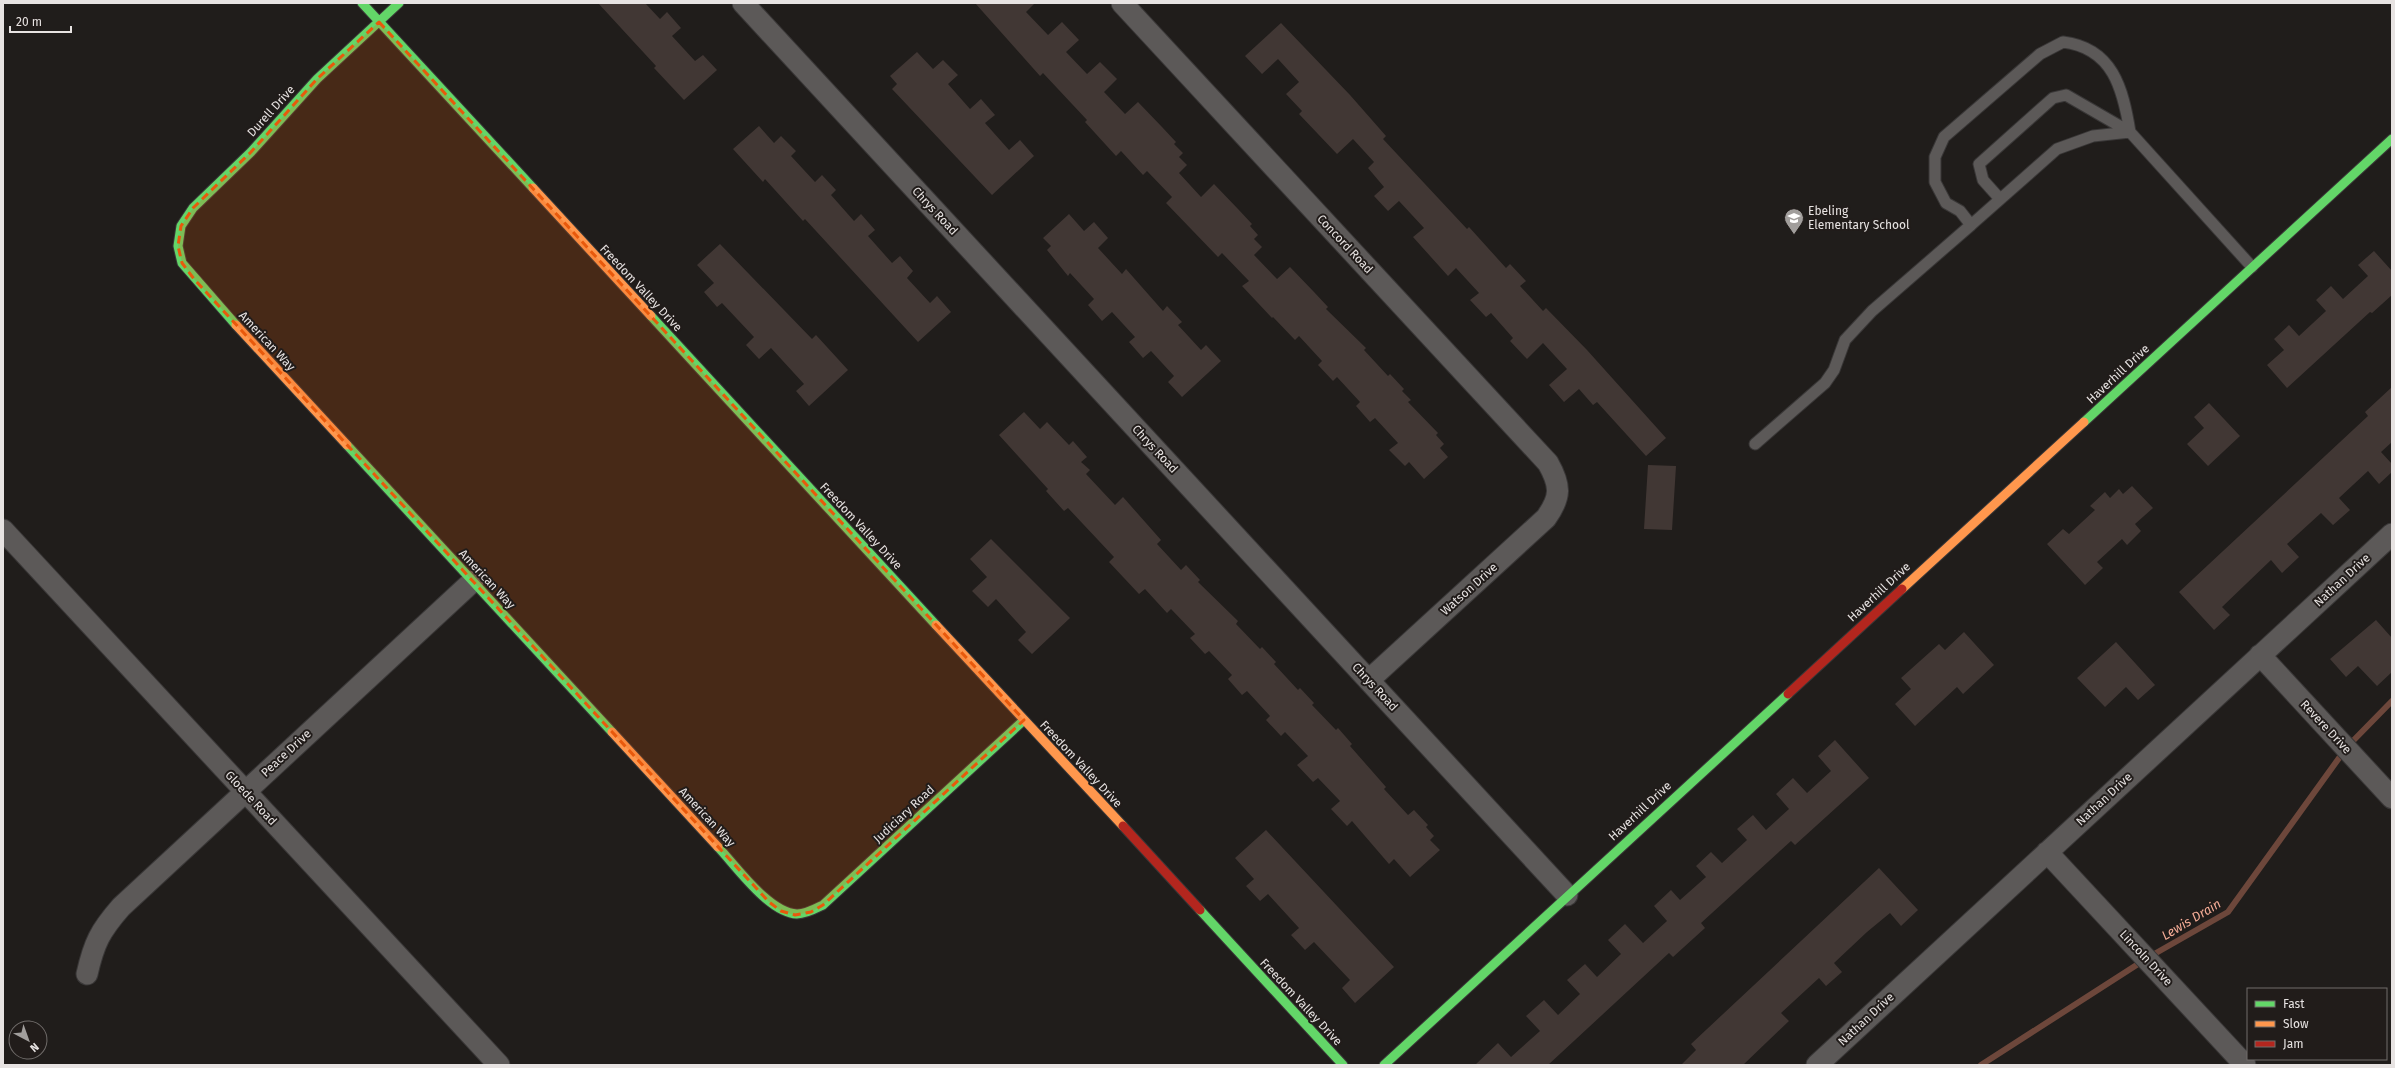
<svg xmlns="http://www.w3.org/2000/svg" width="2395" height="1068" font-family="'Fira Sans',sans-serif">
	<style>
		.lines { fill: none; stroke-linecap: round; stroke-linejoin: round }
		.stream { stroke: #6d473b; stroke-width: 6 }
		.building { fill: #413734 }
		.lane-casing { stroke: #393737; stroke-width: 13 }
		.street-casing { stroke: #393737; stroke-width: 23 }
		.fast-casing { stroke: #393737; stroke-width: 11 }
		.slow-casing { stroke: #393737; stroke-width: 11 }
		.jam-casing { stroke: #393737; stroke-width: 11 }
		.lane { stroke: #5c5958; stroke-width: 11 }
		.street { stroke: #5c5958; stroke-width: 21 }
		.fast { stroke: #63d668; stroke-width: 9 }
		.slow { stroke: #ff974d; stroke-width: 9 }
		.jam { stroke: #b3261e; stroke-width: 9 }
		.marked { fill: #e8590c; fill-opacity: 0.2; stroke: #e8590c; stroke-width: 3; stroke-dasharray: 8 5; stroke-linejoin: round }
		.labels { text-anchor: middle; stroke-width: 4; stroke-linejoin: round; paint-order: stroke }
		.street-label { font-size: 12px; fill: #e7e3e2; stroke: #211c1a }
		.poi-label { font-size: 12px; fill: #e7e3e2; stroke: #211c1a; text-anchor: start }
		.water-label { font-size: 13px; font-style: italic; fill: #f6ad97; stroke: #211c1a }
	</style>
	<rect width="100%" height="100%" fill="#201d1b"/>
	<g class="lines">
		<path class="stream" d="M1981 1065 2149 957 2228 912 2347 747 2392 701"/>
	</g>
	<path class="building" d="M598 3H645L660 19 667 12 681 28 672 36 695 61 703 55 717 70 684 100 654 68 656 66Z
		M975 3H1035L1026 12 1048 35 1062 22 1079 40 1066 52 1087 74 1100 62 1117 79 1104 92 1125 114 1138 102 1162 127 1176 142 1174 144 1183 153 1179 157 1187 165 1179 173 1201 197 1214 184 1238 209 1252 224 1250 226 1258 235 1254 239 1262 247 1254 255 1277 279 1290 267 1314 292 1328 307 1326 309 1366 348 1364 350 1388 376 1390 374 1404 389 1402 391 1411 400 1408 402 1438 433 1436 435 1444 444 1440 448 1448 457 1424 479 1409 462 1405 466 1389 450 1398 443 1375 418 1370 422 1356 406 1360 402 1337 377 1333 381 1318 365 1322 361 1299 336 1295 340 1273 317 1272 318 1242 286 1249 281 1222 253 1218 257 1166 203 1172 197 1147 171 1143 175 1121 151 1116 156 1085 122 1087 120 1043 73 1040 76Z
		M1281 23 1350 95 1386 136 1383 139 1467 229 1469 227 1506 268 1510 264 1526 281 1520 286 1543 311 1546 308 1587 350 1666 438 1646 456 1597 402 1593 405 1579 389 1564 402 1549 385 1567 369 1543 343 1527 359 1510 341 1513 338 1491 313 1486 317 1470 300 1479 293 1456 268 1448 276 1413 237 1424 228 1399 201 1388 211 1374 196 1384 187 1368 168 1374 162 1353 139 1337 154 1299 114 1302 111 1286 94 1299 82 1278 59 1262 74 1245 56Z
		M917 52 933 69 943 60 958 75 948 84 970 109 981 99 995 115 985 123 1009 150 1020 140 1034 156 992 195 892 89 897 84 890 76Z
		M759 126 774 143 781 136 796 151 791 156 815 182 822 175 836 190 831 195 854 221 861 214 875 230 868 236 892 263 900 256 913 271 907 278 930 303 937 296 951 312 918 342 805 219 803 221 765 179 763 182 733 149Z
		M1069 214 1084 231 1094 222 1108 238 1098 248 1122 274 1126 269 1163 311 1167 306 1182 322 1178 325 1201 350 1206 345 1221 361 1182 397 1168 382 1174 376 1151 351 1143 358 1129 342 1135 337 1112 312 1102 321 1088 305 1094 299 1070 273 1068 276 1047 250 1051 246 1043 238Z
		M720 244 812 339 816 335 848 370 809 406 796 391 804 384 771 348 759 359 746 345 754 337 722 303 717 307 704 292 714 283 697 265Z
		M2374 251 2392 271V295L2372 313 2370 312 2287 388 2267 365 2284 350 2274 339 2289 325 2299 336 2326 311 2316 300 2331 286 2343 299 2368 276 2358 265Z
		M2392 387V442L2381 452 2392 464V472L2379 484 2368 471 2339 498 2350 510 2333 525 2321 513 2287 544 2299 557 2282 573 2271 560 2222 607 2230 615 2214 630 2179 592 2368 416 2365 412Z
		M2209 403 2240 436 2208 466 2187 444 2204 428 2194 417Z
		M1024 412 1040 429 1047 422 1069 445 1073 441 1087 457 1081 462 1090 470 1086 474 1115 505 1123 497 1161 540 1157 544 1181 570 1186 565 1200 580 1198 582 1238 621 1236 624 1260 649 1262 647 1276 662 1274 664 1298 690 1300 688 1314 703 1312 705 1336 730 1338 728 1352 744 1350 746 1386 787 1384 789 1408 815 1414 810 1428 825 1426 827 1434 836 1430 840 1440 850 1410 877 1394 859 1389 864 1352 821 1347 826 1331 809 1340 801 1318 778 1313 782 1297 765 1308 756 1285 732 1281 736 1266 720 1270 716 1247 691 1242 695 1228 679 1232 675 1209 651 1205 654 1190 638 1195 634 1171 609 1167 613 1145 589 1139 594 1109 562 1114 557 1068 508 1064 511 1046 491 1048 489 999 435Z
		M1648 465 1676 466 1672 530 1644 529Z
		M2132 486 2153 508 2135 524 2141 531 2127 545 2122 539 2097 562 2103 568 2085 585 2047 544 2063 529 2069 534 2095 510 2090 506 2105 492 2110 498 2119 489 2123 494Z
		M991 539 1070 618 1032 654 1018 640 1026 632 996 599 988 607 972 591 987 577 970 559Z
		M2376 620 2392 638V672L2377 686 2358 666 2346 677 2330 659Z
		M1964 632 1994 665 1963 694 1957 687 1915 726 1895 704 1911 689 1901 678 1939 644 1945 650Z
		M2116 642 2155 685 2138 700 2126 687 2105 707 2077 678Z
		M1835 740 1869 778 1795 845 1791 841 1701 923 1705 928 1673 957 1669 953 1548 1065H1475L1498 1043 1511 1057 1540 1031 1526 1016 1544 1000 1558 1015 1580 994 1567 980 1585 964 1597 977 1621 954 1608 940 1625 924 1643 943 1667 921 1654 906 1671 890 1680 900 1706 877 1696 866 1711 852 1722 863 1747 840 1737 829 1753 815 1766 830 1789 809 1776 794 1793 778 1807 793 1831 771 1818 756Z
		M1266 830 1394 967 1355 1003 1342 988 1350 980 1314 942 1305 950 1291 935 1299 928 1268 894 1260 901 1246 886 1254 879 1235 858Z
		M1879 868 1918 910 1901 926 1890 913 1867 932 1834 963 1842 972 1826 986 1819 978 1781 1013 1789 1021 1743 1065H1681L1696 1050 1691 1044Z"/>
	<g class="lines">
		<g class="lane-casing">
			<path id="lane" d="M2063 42C2113 48 2123 89 2130 132L2093 136 2057 149 1971 225 1960 211 1946 203 1935 182V157L1944 137 2040 54Z
				M2000 199 1983 180 1979 164 2053 98 2066 95 2130 132 2252 267
				M1755 444 1825 383 1834 370 1845 340 1872 311 1971 225"/>
		</g>
		<g class="street-casing">
			<path id="street" d="M743 3 1567 895
				M1122 3 1548 463C1561 486 1561 497 1546 518L1369 680
				M3 530 499 1065
				M2260 655 2392 798
				M2047 852 2245 1065
				M87 974C94 943 100 931 121 907L473 581
				M1817 1065 2392 534"/>
		</g>
		<g class="fast-casing">
			<path id="fast" d="M362 3 533 188
				M651 316 936 625
				M236 325 182 263 178 246 181 226 193 208 251 152 317 79 399 3
				M2084 422 2392 139
				M347 445 612 732
				M718 847C736 866 769 913 797 914 806 914 815 909 823 905L1024 720
				M1200 910 1343 1065
				M1384 1065 1788 694"/>
		</g>
		<g class="slow-casing">
			<path id="slow" d="M533 188 651 316
				M236 325 347 445
				M1902 589 2084 422
				M936 625 1123 826
				M612 732 718 847"/>
		</g>
		<g class="jam-casing">
			<path id="jam" d="M1788 694 1902 589
				M1123 826 1200 910"/>
		</g>
		<use href="#lane" class="lane"/>
		<use href="#street" class="street"/>
		<use href="#fast" class="fast"/>
		<use href="#slow" class="slow"/>
		<use href="#jam" class="jam"/>
	</g>
	<path class="marked" d="M379 22 1024 720 823 905 811 912 795 915 781 911 769 902 194 279 182 263 178 246 181 226 193 208 251 152 317 79Z"/>
	<defs>
		<g id="school-pin" transform="scale(1)"><path d="M0 17L-7.5 6A9.5 9.5 0 1 1 7.5 6Z" fill="#a19e9c" stroke="#211c1a"/><path d="M0-5L7-2L0 1L-7-2ZM-4 1L0 2.5L4 1V4Q0 6-4 4Z" fill="#fff"/></g>
	</defs>
	<g fill-rule="evenodd">
		<use href="#school-pin" x="1794" y="218"/>
	</g>
	<g class="labels">
		<g class="street-label">
			<text transform="translate(271 111) rotate(-48)" y="4">Durell Drive</text>
			<text transform="translate(935 211) rotate(47)" y="4">Chrys Road</text>
			<text transform="translate(1345 244) rotate(47)" y="4">Concord Road</text>
			<text transform="translate(641 288) rotate(47)" y="4">Freedom Valley Drive</text>
			<text transform="translate(267 341) rotate(47)" y="4">American Way</text>
			<text transform="translate(2118 374) rotate(-43)" y="4">Haverhill Drive</text>
			<text transform="translate(1155 449) rotate(47)" y="4">Chrys Road</text>
			<text transform="translate(861 526) rotate(47)" y="4">Freedom Valley Drive</text>
			<text transform="translate(487 579) rotate(47)" y="4">American Way</text>
			<text transform="translate(2342 580) rotate(-43)" y="4">Nathan Drive</text>
			<text transform="translate(1469 589) rotate(-42)" y="4">Watson Drive</text>
			<text transform="translate(1879 592) rotate(-43)" y="4">Haverhill Drive</text>
			<text transform="translate(1375 687) rotate(47)" y="4">Chrys Road</text>
			<text transform="translate(2326 727) rotate(47)" y="4">Revere Drive</text>
			<text transform="translate(286 753) rotate(-43)" y="4">Peace Drive</text>
			<text transform="translate(1081 764) rotate(47)" y="4">Freedom Valley Drive</text>
			<text transform="translate(251 798) rotate(47)" y="4">Gloede Road</text>
			<text transform="translate(2104 799) rotate(-43)" y="4">Nathan Drive</text>
			<text transform="translate(1640 811) rotate(-43)" y="4">Haverhill Drive</text>
			<text transform="translate(904 814) rotate(-43)" y="4">Judiciary Road</text>
			<text transform="translate(707 817) rotate(47)" y="4">American Way</text>
			<text transform="translate(2146 958) rotate(47)" y="4">Lincoln Drive</text>
			<text transform="translate(1301 1002) rotate(47)" y="4">Freedom Valley Drive</text>
			<text transform="translate(1866 1019) rotate(-43)" y="4">Nathan Drive</text>
		</g>
		<g class="poi-label">
			<text x="1808" y="215">Ebeling<tspan x="1808" dy="14">Elementary School</tspan></text>
		</g>
		<g class="water-label">
			<text transform="translate(2191 919) rotate(-31)" y="5">Lewis Drain</text>
		</g>
	</g>
	<rect width="2395" height="1068" fill="none" stroke="#e7e3e2" stroke-width="8"/>
	<rect x="2247" y="988" width="140" height="72" fill="#211c1a" stroke="#706c6a"/>
	<rect x="2255" y="1001" width="20" height="6" fill="#63d668" stroke="#706c6a"/>
	<text x="2283" y="1008" font-size="12" fill="#e7e3e2">Fast</text>
	<rect x="2255" y="1021" width="20" height="6" fill="#ff974d" stroke="#706c6a"/>
	<text x="2283" y="1028" font-size="12" fill="#e7e3e2">Slow</text>
	<rect x="2255" y="1041" width="20" height="6" fill="#b3261e" stroke="#706c6a"/>
	<text x="2283" y="1048" font-size="12" fill="#e7e3e2">Jam</text>
	<g transform="translate(28 1040) rotate(139)"><circle r="19" fill="#211c1a" stroke="#706c6a"/>
	<path d="M0-3L7 15L0 10L-7 15Z" fill="#a19e9c"/>
	<text y="-6" font-size="11" font-weight="bold" text-anchor="middle" fill="#e7e3e2">N</text>
	</g>
	<path d="M10 26v6h61v-6" fill="none" stroke="#e7e3e2" stroke-width="2"/>
	<text x="16" y="26" font-size="12" fill="#e7e3e2" stroke="#211c1a" stroke-width="3" paint-order="stroke">20 m</text>
</svg>
